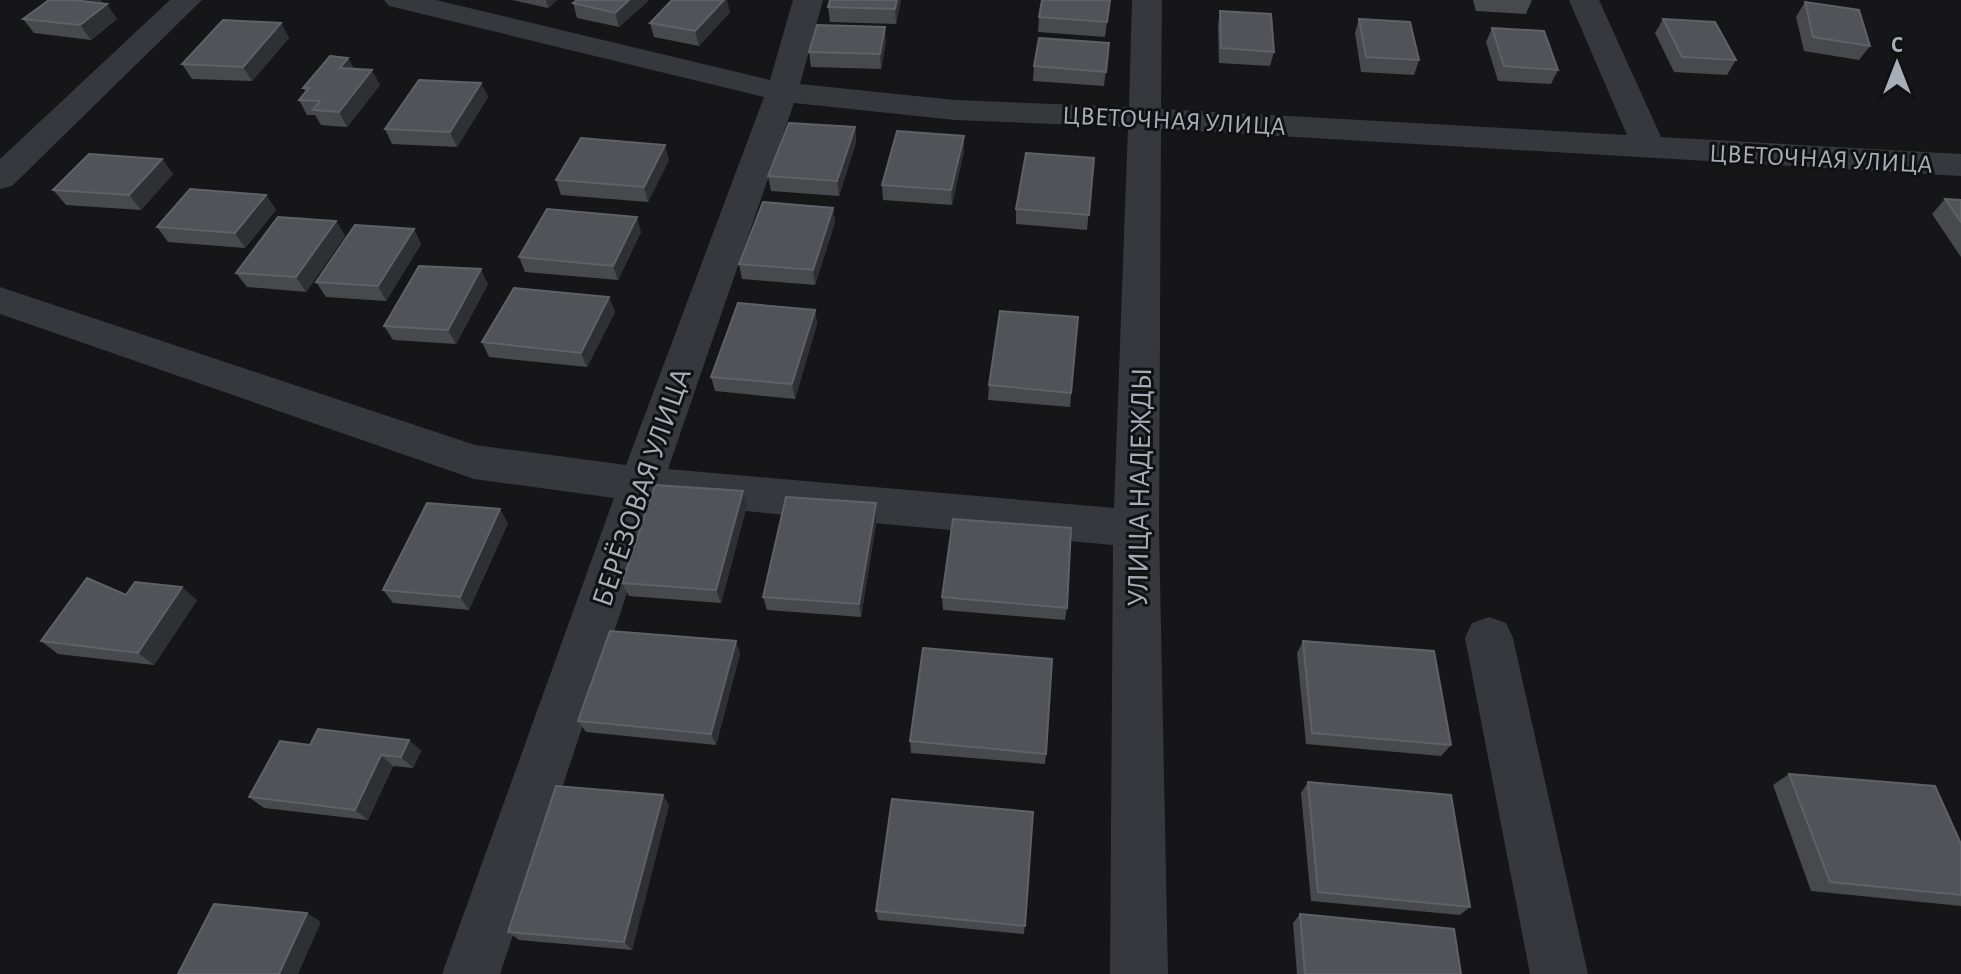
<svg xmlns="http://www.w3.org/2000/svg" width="1961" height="974" font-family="'Alegreya Sans',sans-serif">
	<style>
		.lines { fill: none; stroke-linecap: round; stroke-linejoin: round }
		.minor { fill: #37383d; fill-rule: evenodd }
		.wall { fill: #47494d }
		.shaded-wall { fill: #2f3033 }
		.building { fill: #525359; stroke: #5f6168; stroke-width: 2 }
		.labels { text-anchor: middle; stroke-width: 6; stroke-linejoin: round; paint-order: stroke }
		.far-street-label { font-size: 26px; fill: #a8adb8; stroke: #111113 }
		.street-label { font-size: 30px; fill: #a8adb8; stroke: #111113 }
	</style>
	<rect width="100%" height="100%" fill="#161618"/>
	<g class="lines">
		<path class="minor" d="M170 0H202L12 186 0 189V159Z
			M384 0H436L770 80 793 0H823L800 84 955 100 1129 107 1132 0H1162L1161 109 1627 135 1569 0H1599L1661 137 1961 154V176L1161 129 1159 529 1168 974H1110L1113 545 657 503 500 974H442L614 498 474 479 0 314V287L475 445 626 465 764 97 389 6ZM794 103 955 120 1128 127 1114 508 668 469Z
			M1489 617 1506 623 1513 638 1588 974H1530L1465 638 1472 623Z"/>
	</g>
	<path class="wall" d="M512 0H557L548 8Z
		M649 0 619 27 577 18 573 3Z
		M830 0H901L896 24 830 22 828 7Z
		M1110 0 1105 37 1038 32 1039 17Z
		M1473 0H1532L1526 14 1476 11Z
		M1805 2 1870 46 1859 60 1804 51 1796 17Z
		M104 4 117 19 91 40 34 33 23 19Z
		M1220 11 1274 52 1270 66 1219 63 1218 26Z
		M730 12 699 46 654 37 650 23Z
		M1359 19 1419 60 1414 75 1361 72 1355 33Z
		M1663 19 1736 60 1727 75 1674 72 1655 33Z
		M281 23 289 38 252 81 192 79 182 64Z
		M1492 28 1558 70 1551 84 1498 81 1486 42Z
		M886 41 881 69 811 67 809 52Z
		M1109 43 1104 86 1033 81 1034 66Z
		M348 58 354 69 380 85 347 127 321 125 315 115H307L299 100 306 92 303 88Z
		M481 83 488 97 457 147 392 144 385 129Z
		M855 127 856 142 839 196 771 191 768 176Z
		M964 136V151L952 205 883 200 882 185Z
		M1094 158 1087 230 1016 224V209Z
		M162 159 173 174 141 210 66 205 53 190Z
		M669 160 648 202 561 195 556 180Z
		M266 195 276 210 245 248 168 242 157 227Z
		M1945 199 1961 200V257L1932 214Z
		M833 208 835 222 815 285 742 279 739 264Z
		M336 221 345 236 306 292 247 287 236 273Z
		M414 229 421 244 386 301 326 297 316 282Z
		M641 232 618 280 525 272 519 257Z
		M488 284 456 344 393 340 384 326Z
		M609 297 615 312 587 367 489 357 482 342Z
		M815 310 817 324 795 399 715 391 711 377Z
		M1078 317 1070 407 988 400 989 385Z
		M876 503 877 517 861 617 767 610 763 597Z
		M747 505 721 603 629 596 622 583Z
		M508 523 469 610 393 603 383 590Z
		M126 595 197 600 154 665 58 654 41 641Z
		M942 597 1067 608 1065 620 943 610Z
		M736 641 740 654 716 745 586 732 578 721Z
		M1303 641 1451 745 1441 756 1306 744 1297 653Z
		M409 740 421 751 413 768 393 766 368 820 264 808 249 797 310 745Z
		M910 741 1046 754 1045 764 911 753Z
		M1789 774 1961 844V906L1811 891 1773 785Z
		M1308 782 1470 907 1460 915 1311 901 1301 793Z
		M669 805 632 950 519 940 508 932Z
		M1033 812 1024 934 878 920 876 911Z
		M1300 914 1461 974H1297L1293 923Z"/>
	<path class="shaded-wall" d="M82 0H101L105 5 80 1Z
		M546 0H557L548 8Z
		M629 0H649L619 27 615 13Z
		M724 0H727L730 12 699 46 695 31Z
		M897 0H901L896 24 895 9Z
		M107 4 117 19 91 40 80 25Z
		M281 23 289 38 252 81 243 67Z
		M885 27 886 41 881 69 880 54Z
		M348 58 356 72 340 68Z
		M372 70 380 85 347 127 339 112Z
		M481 83 488 97 457 147 450 132Z
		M855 127 856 142 839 196 837 181Z
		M964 136V151L952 205 951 190Z
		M665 145 669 160 648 202 644 187Z
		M162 159 173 174 141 210 129 195Z
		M266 195 276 210 245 248 235 233Z
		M833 208 835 222 815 285 813 270Z
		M637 217 641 232 618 280 613 266Z
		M336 221 345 236 306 292 296 277Z
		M414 229 421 244 386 301 378 286Z
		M481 269 488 284 456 344 448 330Z
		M609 297 615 312 587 367 581 353Z
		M815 310 817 324 795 399 792 384Z
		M743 491 747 505 721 603 716 590Z
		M876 503 877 517 861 617 859 604Z
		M500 509 508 523 469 610 460 597Z
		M182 587 197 600 154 665 138 653Z
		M736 641 740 654 716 745 711 734Z
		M409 740 421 751 413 768 401 757Z
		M381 755 393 766 368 820 355 810Z
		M663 795 669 805 632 950 624 942Z
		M307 913 321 922 298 974H279Z"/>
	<path class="building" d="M49 0H82L80 1 107 4 80 25 23 19Z
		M577 0H629L615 13 573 3Z
		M672 0H724L695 31 650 23Z
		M830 0H897L895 9 828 7Z
		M1042 0H1110L1107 22 1039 17Z
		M1805 2 1859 10 1870 46 1813 37Z
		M1220 11 1271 14 1274 52 1221 48Z
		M1359 19 1410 22 1419 60 1366 57Z
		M1663 19 1715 22 1736 60 1682 57Z
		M223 20 281 23 243 67 182 64Z
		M817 25 885 27 880 54 809 52Z
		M1492 28 1544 31 1558 70 1504 66Z
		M1039 38 1109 43 1106 72 1034 66Z
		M330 56 348 58 340 68 372 70 339 112 313 110 320 101 299 100 309 88H303Z
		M419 80 481 83 450 132 385 129Z
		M789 123 855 127 837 181 768 176Z
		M897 131 964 136 951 190 882 185Z
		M581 138 665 145 644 187 556 180Z
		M1026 153 1094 158 1089 215 1016 209Z
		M89 154 162 159 129 195 53 190Z
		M190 189 266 195 235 233 157 227Z
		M1945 199 1961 200V222Z
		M763 202 833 208 813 270 739 264Z
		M547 209 637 217 613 266 519 257Z
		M278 217 336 221 296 277 236 273Z
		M355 225 414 229 378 286 316 282Z
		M419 266 481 269 448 330 384 326Z
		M514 288 609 297 581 353 482 342Z
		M738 303 815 310 792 384 711 377Z
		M1000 311 1078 317 1071 393 989 385Z
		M655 485 743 491 716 590 622 583Z
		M786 497 876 503 859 604 763 597Z
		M427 503 500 509 460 597 383 590Z
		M953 519 1071 528 1067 608 942 597Z
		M87 578 126 595 135 582 182 587 138 653 41 641Z
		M610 631 736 641 711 734 578 721Z
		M1303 641 1434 651 1451 745 1312 733Z
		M923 648 1052 659 1046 754 910 741Z
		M318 729 409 740 401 757 381 755 355 810 249 797 280 741 310 745Z
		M1789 774 1935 786 1961 844V895L1830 882Z
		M1308 782 1451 795 1470 907 1318 892Z
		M556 786 663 795 624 942 508 932Z
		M892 799 1033 812 1025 926 876 911Z
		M214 904 307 913 279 974H178Z
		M1300 914 1454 929 1461 974H1305Z"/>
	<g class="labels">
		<g class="far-street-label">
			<text transform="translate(1174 120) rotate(3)" y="9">ЦВЕТОЧНАЯ УЛИЦА</text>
			<text transform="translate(1821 158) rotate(3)" y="9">ЦВЕТОЧНАЯ УЛИЦА</text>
		</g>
		<g class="street-label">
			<text transform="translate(641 487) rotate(-71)" y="10">БЕРЁЗОВАЯ УЛИЦА</text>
			<text transform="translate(1139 487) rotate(-89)" y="10">УЛИЦА НАДЕЖДЫ</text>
		</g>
	</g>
	<g transform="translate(1897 64)" stroke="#111113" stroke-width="6" paint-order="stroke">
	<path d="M0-6L14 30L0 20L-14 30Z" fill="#a8adb8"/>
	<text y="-12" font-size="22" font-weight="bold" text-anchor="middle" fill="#a8adb8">С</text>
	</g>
</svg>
